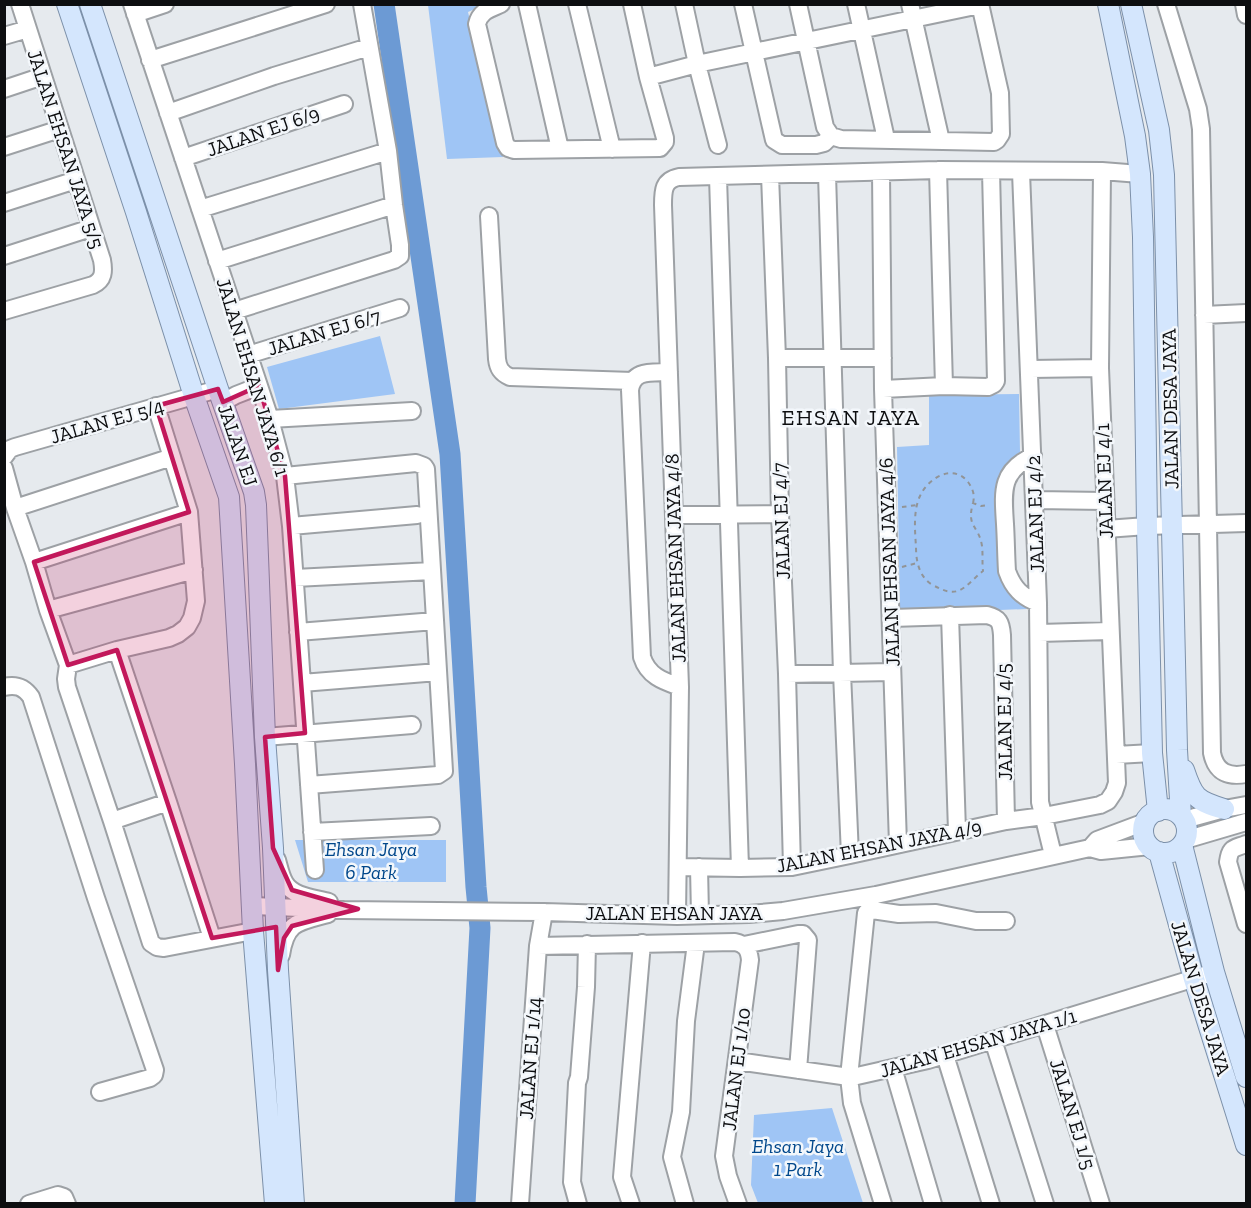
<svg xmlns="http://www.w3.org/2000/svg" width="1251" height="1208" font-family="'Zilla Slab',serif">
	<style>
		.green { fill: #9fc5f5 }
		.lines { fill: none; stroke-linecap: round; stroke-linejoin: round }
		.river { stroke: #6c9ad4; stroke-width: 21 }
		.minor-casing { stroke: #9da1a5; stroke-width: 20 }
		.major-casing { stroke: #7c90a9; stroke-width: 22 }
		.path { stroke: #919497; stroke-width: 2; stroke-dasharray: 4.5 4.5; stroke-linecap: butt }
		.minor { stroke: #fff; stroke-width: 16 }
		.major { stroke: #d4e6fd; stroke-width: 20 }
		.marked { fill: #c2185b; fill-opacity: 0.2; stroke: #c2185b; stroke-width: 4.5; stroke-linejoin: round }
		.labels { text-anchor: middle; stroke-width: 5; stroke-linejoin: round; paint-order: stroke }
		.street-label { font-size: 20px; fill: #0d0e10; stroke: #f3f7fb }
		.park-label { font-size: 20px; font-style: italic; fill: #00478b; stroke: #f3f7fb }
		.quarter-label { font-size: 22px; letter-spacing: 1.5px; fill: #0d0e10; stroke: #f3f7fb }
	</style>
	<rect width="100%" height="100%" fill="#e6eaee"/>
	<path class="green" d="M428 5H484L468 12 503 157 447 159Z
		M380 336 395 394 279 409 267 367Z
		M1019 394 1020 452 1002 471 996 489 1000 572 1008 591 1027 609 900 614 897 447 929 445V395Z
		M295 840H446V882H308Z
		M832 1108 863 1203H758L751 1185 754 1115Z"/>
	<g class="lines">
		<path class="river" d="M384 4 450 454 476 887 480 928 465 1204"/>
		<g class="minor-casing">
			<path id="minor" d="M132 4 270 419 285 476 291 526 315 870
				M501 4C490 9 480 11 477 24L505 143 508 148 514 150 660 148 665 142V138L648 77 632 4
				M527 4 560 149
				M577 4 612 149
				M684 4 697 64 718 145
				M743 4 774 140 782 145H816L824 143 831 136
				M798 4 825 127 831 136 841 139 994 142 997 140 1001 134 1000 93 980 4
				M856 4 886 139
				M910 4 941 141
				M1166 4 1198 109 1201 129 1212 753C1216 773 1229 777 1246 774
				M1244 4 1246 15
				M135 14 165 4
				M4 36 28 29
				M150 60 326 4
				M648 77 697 64 980 5
				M4 89 43 76
				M168 113 274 76 369 47
				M4 147 60 129
				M183 158 344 104
				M938 170 944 386
				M881 172 883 389 898 844
				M1021 172 1038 603 1040 802 1053 855
				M827 174 842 673 850 855
				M770 175 777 358 780 514 787 674 792 867
				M718 177 740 868
				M4 203 76 180
				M200 209 388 151
				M489 216 497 359C498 368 501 373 510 377L633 381
				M4 256 91 228
				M217 261 394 205
				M4 311 93 285C104 280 104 271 102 260L20 4
				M234 311 394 260 400 256V245L394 205 388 151 362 4
				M1204 315 1246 313
				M248 355 400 308
				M777 358H883
				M1030 369 1100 368
				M669 372C652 373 633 369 630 390L642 657C648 676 663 681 680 687
				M883 389 944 386 988 387 994 384 996 381 991 171
				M223 402 236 395 259 386
				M270 419 412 411
				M1033 456C1000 471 1003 492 1005 524 1006 540 1006 555 1007 571 1013 588 1022 597 1038 603
				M4 457 10 449 15 447 218 389
				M4 468 15 508 34 562 48 610 68 665 66 679 67 687 112 821 151 943 157 947 164 948 253 931
				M285 476 416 463 424 466 426 469 444 771 438 775 309 785
				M1035 500 1105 501
				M15 508 172 457
				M674 515 780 514
				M291 526 417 515
				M1106 529 1147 526 1246 523
				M34 562 189 512
				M295 578 432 571
				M48 610 194 570
				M950 615 957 831
				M892 618 987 615C999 618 1001 622 1002 635L1006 821
				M298 632 435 621
				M1039 633 1110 631
				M117 650 168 802 212 938
				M68 665 117 650 169 638 178 634 187 627 192 618 196 601 189 512 156 406
				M787 674 892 672
				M302 683 438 672
				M4 687C16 684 24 687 31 697L96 898 155 1070 154 1075 150 1078 100 1092
				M265 737 412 725
				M1116 755 1152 753
				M1184 820 1224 809 1246 805
				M112 821 168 802
				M312 832 431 826
				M1185 840 1246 822
				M1246 844C1233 849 1230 847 1228 862L1246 924
				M1090 848 1097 840 1145 822
				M277 860C279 867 281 877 285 883 293 897 315 898 329 902
				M678 867 740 868 792 867 850 855 1006 821 1044 816 1100 805 1108 801 1114 792 1117 783 1100 368 1102 171
				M699 867 700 915
				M252 906 344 910 544 912 677 916 749 914 783 911 876 895 1090 848 1101 851 1150 846
				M677 916 680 687 663 205C663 191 663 180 679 177L938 170 1102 171 1140 174
				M744 945 798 934H803L808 940 798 1070
				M538 946 735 942C745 944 749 949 750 960L724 1156 728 1176 738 1204
				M281 955C286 921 299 922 328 914
				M1045 1025 1101 1204
				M993 1040 1045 1204
				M945 1055 991 1204
				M737 1061 849 1077 857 1076 928 1060 1205 975
				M893 1068 933 1204
				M29 1204 58 1195 64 1197 67 1204
				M520 1204 538 946 544 912
				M578 1204 572 1182 577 1083 579 1077 586 987 587 944
				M631 1204 622 1177 642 943
				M685 1204 672 1157 681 1112 686 1021 696 943
				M883 1204 852 1103 849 1077 866 913 869 910H872L899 914 936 913 976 921H1006"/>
		</g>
		<g class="major-casing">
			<path id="major" d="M67 4 136 212 194 396 229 497 245 764 253 931 275 1204
				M90 4 218 389 254 492 256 505 265 737 273 848 278 970 294 1204
				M1108 4 1135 136 1140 174 1143 237 1147 526 1152 753 1158 811
				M1131 4 1159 130 1164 175 1177 750 1181 816
				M1184 770C1193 797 1196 801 1224 809
				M1143 831a22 22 0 1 1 44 0a22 22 0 1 1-44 0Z
				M1182 845 1214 972 1246 1077
				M1159 852 1194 979 1246 1145"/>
		</g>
		<path class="path" d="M973 503C975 495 973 489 968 482 953 463 928 478 920 496 913 511 915 531 916 547 916 561 919 576 931 584 960 601 963 587 983 571 982 563 983 554 982 546 979 525 966 528 973 503L981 506 989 505
			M902 507 917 505
			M902 567 917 563"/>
		<use href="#minor" class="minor"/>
		<use href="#major" class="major"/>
	</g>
	<path class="marked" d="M259 386 285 476 305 733 265 737 273 848 292 890 358 909 292 926 284 938 278 970 276 927 212 938 117 650 68 665 34 562 189 512 156 406 218 389 223 402Z"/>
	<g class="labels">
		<g class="street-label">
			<text transform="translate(263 131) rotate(-19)" y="7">JALAN EJ 6/9</text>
			<text transform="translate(66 149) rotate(72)" y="7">JALAN EHSAN JAYA 5/5</text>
			<text transform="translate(324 332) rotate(-17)" y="7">JALAN EJ 6/7</text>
			<text transform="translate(253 377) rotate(73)" y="7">JALAN EHSAN JAYA 6/1</text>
			<text transform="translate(1170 409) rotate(-91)" y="7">JALAN DESA JAYA</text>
			<text transform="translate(107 421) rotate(-16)" y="7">JALAN EJ 5/4</text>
			<text transform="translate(238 445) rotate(71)" y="7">JALAN EJ</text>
			<text transform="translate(1104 481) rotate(-92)" y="7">JALAN EJ 4/1</text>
			<text transform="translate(1035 514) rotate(-92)" y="7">JALAN EJ 4/2</text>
			<text transform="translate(781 521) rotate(-92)" y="7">JALAN EJ 4/7</text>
			<text transform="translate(675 558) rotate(-92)" y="7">JALAN EHSAN JAYA 4/8</text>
			<text transform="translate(889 562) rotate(-92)" y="7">JALAN EHSAN JAYA 4/6</text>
			<text transform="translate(1004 722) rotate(-91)" y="7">JALAN EJ 4/5</text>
			<text transform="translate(879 846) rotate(-11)" y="7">JALAN EHSAN JAYA 4/9</text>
			<text x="674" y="920">JALAN EHSAN JAYA</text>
			<text transform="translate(1201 998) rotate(73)" y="7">JALAN DESA JAYA</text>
			<text transform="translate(978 1043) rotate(-16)" y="7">JALAN EHSAN JAYA 1/1</text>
			<text transform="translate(530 1058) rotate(-86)" y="7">JALAN EJ 1/14</text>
			<text transform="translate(736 1069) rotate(-83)" y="7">JALAN EJ 1/10</text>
			<text transform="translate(1073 1114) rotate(73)" y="7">JALAN EJ 1/5</text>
		</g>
		<g class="park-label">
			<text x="371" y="856">Ehsan Jaya<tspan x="371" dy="23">6 Park</tspan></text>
			<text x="798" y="1153">Ehsan Jaya<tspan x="798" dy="23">1 Park</tspan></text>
		</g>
		<g class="quarter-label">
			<text x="851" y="425">EHSAN JAYA</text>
		</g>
	</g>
	<rect width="1251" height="1208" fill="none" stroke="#0d0e10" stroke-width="12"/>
</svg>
